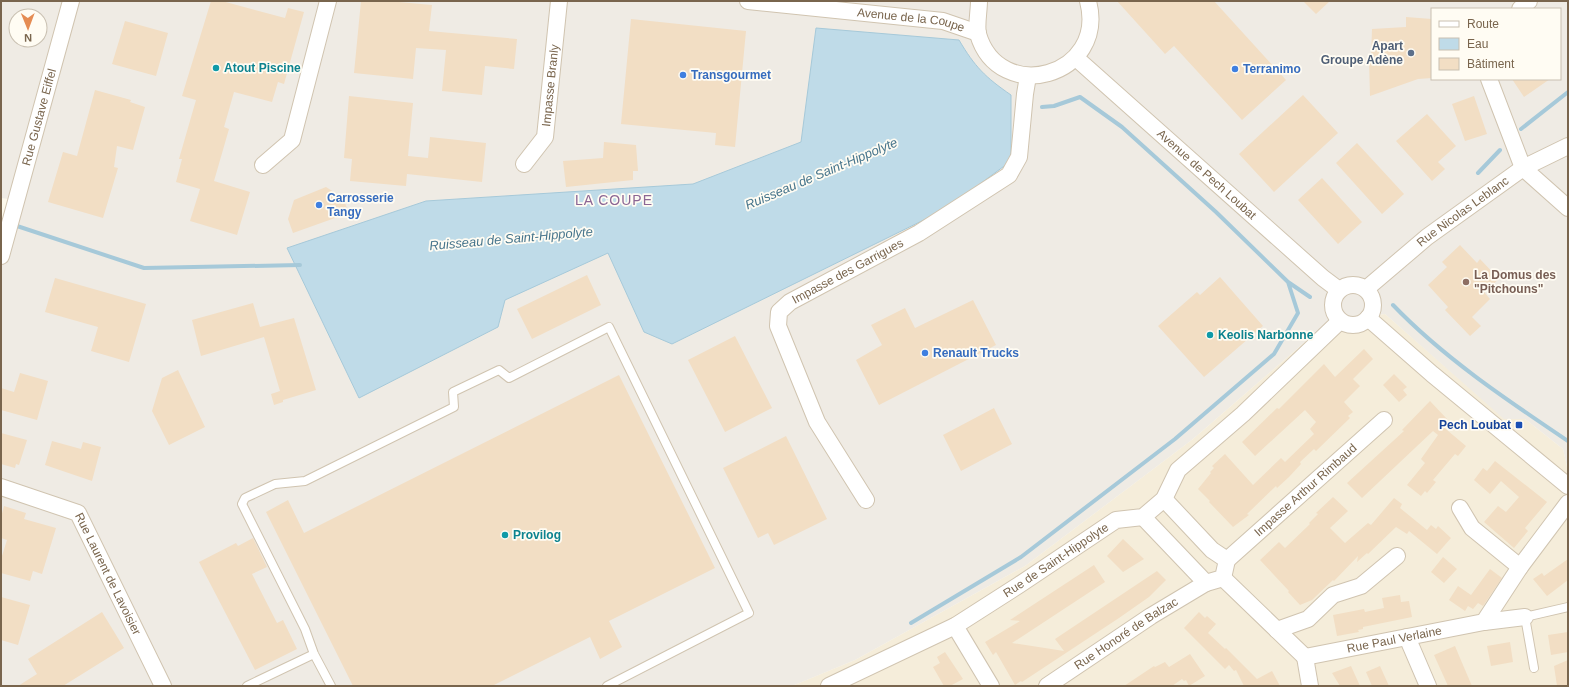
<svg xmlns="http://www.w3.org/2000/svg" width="1569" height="687" font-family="Helvetica,sans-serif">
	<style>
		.residential { fill: #f5edda }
		.industrial { fill: #efebe4; fill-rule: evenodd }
		.water { fill: #bfdbe8; stroke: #a6c9d9 }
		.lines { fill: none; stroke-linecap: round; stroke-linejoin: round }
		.stream { stroke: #a6c9d9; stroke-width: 4 }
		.building { fill: #f2dec4 }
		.service-casing { stroke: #d0c4b0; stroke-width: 10 }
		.minor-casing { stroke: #d0c4b0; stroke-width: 18 }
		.service { stroke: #fff; stroke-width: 8 }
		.minor { stroke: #fff; stroke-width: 16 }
		.service-dot { fill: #5c6f8a; stroke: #fffcf3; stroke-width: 1.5 }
		.culture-dot { fill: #0f9aa8; stroke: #fffcf3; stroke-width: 1.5 }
		.shop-dot { fill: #3f7fe0; stroke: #fffcf3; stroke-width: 1.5 }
		.education-dot { fill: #8d6e63; stroke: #fffcf3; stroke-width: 1.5 }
		.transit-dot { fill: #1a4fb4; stroke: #fffcf3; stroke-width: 1.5 }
		.labels { text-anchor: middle; stroke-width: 3.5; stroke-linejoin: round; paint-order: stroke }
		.street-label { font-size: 12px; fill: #79654d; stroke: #fffcf3 }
		.service-label { font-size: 12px; font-weight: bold; fill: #4e5e75; stroke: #fffcf3; text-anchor: end }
		.culture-label { font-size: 12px; font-weight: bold; fill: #0d838f; stroke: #fffcf3; text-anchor: start }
		.shop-label { font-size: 12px; font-weight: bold; fill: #366cbe; stroke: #fffcf3; text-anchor: start }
		.education-label { font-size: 12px; font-weight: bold; fill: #785e54; stroke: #fffcf3; text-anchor: start }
		.transit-label { font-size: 12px; font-weight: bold; fill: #164399; stroke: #fffcf3; text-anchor: end }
		.water-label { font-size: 13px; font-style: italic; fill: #47758c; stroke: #fffcf3 }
		.quarter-label { font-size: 14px; letter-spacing: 1px; fill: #8c6694; stroke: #fffcf3 }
	</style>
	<rect width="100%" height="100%" fill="#fdf9ec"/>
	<path class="residential" d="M1385 314 1504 418 1525 419 1563 449 1568 471V686H792L855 660 1025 566 1193 439 1329 321Z"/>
	<path class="industrial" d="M1 1H1568V471L1563 449 1525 419H1504L1385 314 1329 321 1193 439 1025 566 855 660 792 686H1V224L9 199 1 198ZM1432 9H1560V79H1432ZM16 16H40V40H16Z"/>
	<path class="water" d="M816 28 959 40C975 67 985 77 1011 95V161L946 209 672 344 644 332 608 253 505 300 498 327 359 398 287 248 426 201 693 184 801 142Z"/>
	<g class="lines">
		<path class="stream" d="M1042 107 1054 106 1080 97 1122 127 1216 212 1288 282 1310 297
			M1521 129 1568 92
			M1478 173 1500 150
			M14 225 144 268 300 265
			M1393 305C1444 358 1507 400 1568 441
			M911 623 1021 557 1175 439 1274 354 1298 313 1288 282"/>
	</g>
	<path class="building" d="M211 1H222L285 18 288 8 304 12 284 84 278 82 272 102 234 92 224 127 229 129 214 181 250 192 237 235 190 221 200 189 176 182 182 159H179L196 100 182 96Z
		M361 1H388L432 5 429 31 517 39 514 69 485 66 482 95 442 91 446 50 416 48 413 79 354 73Z
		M1117 1H1214L1286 80 1242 120 1174 46 1165 54Z
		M1303 1H1330L1316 14Z
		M1406 17 1432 19V78L1418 79 1370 96 1369 59 1371 58 1372 29 1406 27Z
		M631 19 746 31 735 147 715 145 716 133 621 124Z
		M125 21 168 33 156 76 112 64Z
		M1512 79H1550L1524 97Z
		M95 90 131 100 130 102 145 107 133 150 117 146 114 167 118 168 103 218 48 202 63 152 77 156Z
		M1303 95 1338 133 1274 192 1239 154Z
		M349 96 413 103 408 156 428 158 430 137 486 143 482 182 407 174 406 186 350 181 352 159 344 158Z
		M1474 96 1487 134 1465 141 1452 104Z
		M1427 114 1456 146 1438 162 1445 169 1432 181 1396 141Z
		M604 142 636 145 638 171H633V180L566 187 563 161 603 158Z
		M1357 143 1404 194 1382 214 1336 163Z
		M1322 178 1362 222 1338 244 1298 200Z
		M326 187 343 198 349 213 293 233 288 219 294 200Z
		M1460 245 1477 263 1480 259 1499 279 1484 292 1490 299 1472 317 1481 326 1470 336 1445 310 1448 307 1428 285 1447 267 1442 262Z
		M587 275 601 305 532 339 517 309Z
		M1220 277 1263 326 1204 377 1158 326 1197 292 1200 295Z
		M55 278 146 304 129 362 91 351 98 327 45 312Z
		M973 300 996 345 879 405 856 360 882 345 871 325 905 308 915 328Z
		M253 303 260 327 294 318 316 390 283 400V402L274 405 271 394 280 391 264 337 201 356 192 320Z
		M735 336 772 408 725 432 688 360Z
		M1364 349 1373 359 1353 379 1360 386 1344 402 1353 412 1348 416 1350 418 1316 451 1314 449 1300 462 1301 464 1289 477 1277 488 1276 486 1247 514 1249 515 1233 527 1209 502 1210 501 1198 489 1211 473 1210 472 1214 468 1212 466 1225 454 1253 485 1281 458 1285 462 1314 434 1310 429 1316 422 1305 410 1255 456 1242 442 1277 408 1279 409 1324 364 1335 377Z
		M178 370 205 427 169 445 152 411 162 378Z
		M20 373 48 381 37 420 1 410V388L14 392Z
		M1394 374 1407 387 1403 390 1407 395 1399 402 1383 385Z
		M619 375 715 568 609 621 622 647 600 659 590 637 492 686H353L266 512 288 500 304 533Z
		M1430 401 1447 419 1441 425 1466 446 1458 456 1455 454 1433 480 1436 482 1427 493 1425 491 1421 496 1407 485 1425 463 1421 459 1438 435 1433 431 1362 498 1347 483 1404 431 1402 430Z
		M994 408 1012 444 961 471 943 435Z
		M1 433 27 440 19 465 16 464 15 468 1 464Z
		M786 436 827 519 774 545 768 533 758 538 723 468Z
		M52 441 81 449 83 442 101 447 92 481 45 465Z
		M1495 461 1547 502 1525 528 1528 531 1514 548 1484 522 1498 506 1506 512 1519 497 1501 481 1490 494 1474 480 1483 468 1487 471Z
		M1333 497 1348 511 1330 528 1345 543 1368 523 1371 525 1394 498 1402 504 1400 508 1427 530 1431 525 1436 529 1438 526 1451 538 1437 554 1409 531 1407 534 1396 527 1368 554 1367 553 1357 562 1358 556 1334 581 1333 580 1312 600 1300 605 1288 592 1289 591 1260 560 1279 542 1285 548 1310 524 1309 523 1318 514 1316 513Z
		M4 506 26 513 24 519 56 528 42 574 33 571 30 581 1 573V559L7 540 1 538V517Z
		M253 538 267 567 252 574 277 623 283 620 297 649 255 670 199 562 236 543 238 546Z
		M1123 539 1144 559 1123 572 1107 556Z
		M1443 557 1457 569 1444 583 1431 572Z
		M1568 559V580L1547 596 1533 579 1542 573 1544 576Z
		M1094 565 1105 582 1012 643 1064 651 1055 639 1157 571 1166 580 1149 597 1119 618 1022 682 1021 681 1015 685 996 652 993 655 985 642 1020 621 1010 620Z
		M1490 569 1502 578 1483 606 1478 603 1473 609 1468 606 1465 611 1449 600 1458 586 1471 595Z
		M1400 595 1401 602 1409 601 1412 617 1363 627V629L1358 630 1359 632 1337 636 1333 615 1364 609 1365 612 1384 608 1382 598Z
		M1 597 30 605 18 645 1 640Z
		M102 612 124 648 63 686H18L37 674 28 659Z
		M1199 612 1205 618 1207 616 1216 624 1208 633 1225 649 1226 648 1257 679 1272 671 1280 686H1244L1236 670 1234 671 1229 665 1225 669 1184 628Z
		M1568 632V652L1551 655 1548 635Z
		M1510 642 1513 662 1491 666 1487 646Z
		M1455 646 1460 658 1472 686H1448L1434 655Z
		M945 652 963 679 950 686H944L933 667 940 663 937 657Z
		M1190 654 1205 676 1189 686 1186 680 1184 681 1182 679 1172 686H1124L1154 666 1155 667 1165 662 1169 667Z
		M1568 660V686H1557L1554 666Z
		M1351 666 1360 686H1340L1332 673Z
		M1380 666 1389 686H1372L1366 672Z"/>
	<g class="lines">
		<g class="service-casing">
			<path id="service" d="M1534 668 1525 617 1568 607
				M247 686 314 654
				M331 686 314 654 305 629 242 504 245 498 275 484 305 481 454 407 453 392 499 370 509 378 609 327 749 613 607 686"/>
		</g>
		<g class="minor-casing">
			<g id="minor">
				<path id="s1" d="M748 1 943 21 978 33"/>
				<path d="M979 1C979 11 976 25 978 34 999 106 1108 77 1088 1"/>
				<path d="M1520 9 1529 1"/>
				<path id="s2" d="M1076 58 1323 278 1339 290"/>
				<path d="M1489 79 1523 168 1568 208"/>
				<path id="s3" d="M524 164 545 137 559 1"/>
				<path d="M263 165 292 140 328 1"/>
				<path id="s4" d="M1 256 71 1"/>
				<circle cx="1353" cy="305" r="20"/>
				<path id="s5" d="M1366 289 1427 237 1523 168 1568 146"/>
				<path d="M1368 318 1432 374 1568 486"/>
				<path id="s6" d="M1 487 78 513 163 686"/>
				<path id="s7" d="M866 500 817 422 778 326 779 312 790 302 919 233 1009 175 1019 157 1025 94 1028 76"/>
				<path d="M1460 508 1472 528 1520 567"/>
				<path d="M1143 517 1206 583 1223 578 1227 560 1212 550 1164 499"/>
				<path id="s8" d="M1227 560 1384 420"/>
				<path d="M1223 578 1305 657"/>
				<path d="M1484 622 1525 617"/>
				<path d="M955 626 991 686"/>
				<path d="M1277 630 1308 619 1333 595 1361 586 1397 556"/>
				<path d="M1407 637 1428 686"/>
				<path id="s9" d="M1305 657 1484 622 1520 567 1568 503"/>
				<path d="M1305 657 1310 686"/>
				<path id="s10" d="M829 686 955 626 1019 585 1116 520 1143 517 1164 499 1178 470 1243 414 1340 321"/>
				<path id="s11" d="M1047 686 1151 616 1206 583"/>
			</g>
		</g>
		<use href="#service" class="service"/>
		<use href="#minor" class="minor"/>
	</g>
	<circle class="service-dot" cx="1411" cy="53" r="4"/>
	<g class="culture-dot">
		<circle cx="216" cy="68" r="4"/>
		<circle cx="1210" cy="335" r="4"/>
		<circle cx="505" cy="535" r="4"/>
	</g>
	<g class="shop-dot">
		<circle cx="1235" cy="69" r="4"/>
		<circle cx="683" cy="75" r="4"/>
		<circle cx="319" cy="205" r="4"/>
		<circle cx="925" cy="353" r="4"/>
	</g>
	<circle class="education-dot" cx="1466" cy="282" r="4"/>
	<rect class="transit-dot" x="1515" y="421" width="8" height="8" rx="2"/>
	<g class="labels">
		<g class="street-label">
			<text dy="4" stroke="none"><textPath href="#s1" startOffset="164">Avenue de la Coupe</textPath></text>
			<text dy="4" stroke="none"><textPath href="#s3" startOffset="86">Impasse Branly</textPath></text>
			<text dy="4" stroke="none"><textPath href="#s4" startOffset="144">Rue Gustave Eiffel</textPath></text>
			<text dy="4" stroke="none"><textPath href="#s2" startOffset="175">Avenue de Pech Loubat</textPath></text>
			<text dy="4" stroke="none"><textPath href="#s5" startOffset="124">Rue Nicolas Leblanc</textPath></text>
			<text dy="4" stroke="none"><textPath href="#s7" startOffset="290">Impasse des Garrigues</textPath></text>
			<text dy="4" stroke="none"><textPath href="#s8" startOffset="105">Impasse Arthur Rimbaud</textPath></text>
			<text dy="4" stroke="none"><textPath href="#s10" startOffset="260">Rue de Saint-Hippolyte</textPath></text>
			<text dy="4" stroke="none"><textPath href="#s6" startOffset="149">Rue Laurent de Lavoisier</textPath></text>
			<text dy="4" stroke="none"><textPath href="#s11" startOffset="95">Rue Honoré de Balzac</textPath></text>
			<text dy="4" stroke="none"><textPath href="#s9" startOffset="91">Rue Paul Verlaine</textPath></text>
		</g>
		<g class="service-label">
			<text x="1403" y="50">Apart<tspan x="1403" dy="14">Groupe Adène</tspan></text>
		</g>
		<g class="culture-label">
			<text x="224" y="72">Atout Piscine</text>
			<text x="1218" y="339">Keolis Narbonne</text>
			<text x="513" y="539">Provilog</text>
		</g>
		<g class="shop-label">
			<text x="1243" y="73">Terranimo</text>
			<text x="691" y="79">Transgourmet</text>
			<text x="327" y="202">Carrosserie<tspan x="327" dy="14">Tangy</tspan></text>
			<text x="933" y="357">Renault Trucks</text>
		</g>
		<g class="education-label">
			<text x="1474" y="279">La Domus des<tspan x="1474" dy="14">"Pitchouns"</tspan></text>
		</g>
		<g class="transit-label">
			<text x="1511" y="429">Pech Loubat</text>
		</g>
		<g class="water-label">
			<text transform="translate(821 173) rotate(-23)" y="5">Ruisseau de Saint-Hippolyte</text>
			<text transform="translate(511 238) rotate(-5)" y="5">Ruisseau de Saint-Hippolyte</text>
		</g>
		<g class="quarter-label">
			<text x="614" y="205">LA COUPE</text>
		</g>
	</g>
	<rect width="1569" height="687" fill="none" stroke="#79654d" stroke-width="4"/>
	<rect x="1431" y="8" width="130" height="72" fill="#fffcf3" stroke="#c9c0b1"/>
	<rect x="1439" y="21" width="20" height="6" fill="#ffffff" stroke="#c9c0b1"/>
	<text x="1467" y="28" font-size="12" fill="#79654d">Route</text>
	<rect x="1439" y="38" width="20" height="12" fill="#bfdbe8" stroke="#c9c0b1"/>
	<text x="1467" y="48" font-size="12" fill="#79654d">Eau</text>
	<rect x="1439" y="58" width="20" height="12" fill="#f2dec4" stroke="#c9c0b1"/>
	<text x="1467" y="68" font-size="12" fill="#79654d">Bâtiment</text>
	<g transform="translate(28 28) rotate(179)"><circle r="19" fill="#fffcf3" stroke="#c9c0b1"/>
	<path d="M0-3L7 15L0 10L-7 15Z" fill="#e58c53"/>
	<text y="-6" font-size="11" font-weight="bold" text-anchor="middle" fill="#79654d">N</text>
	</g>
</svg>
